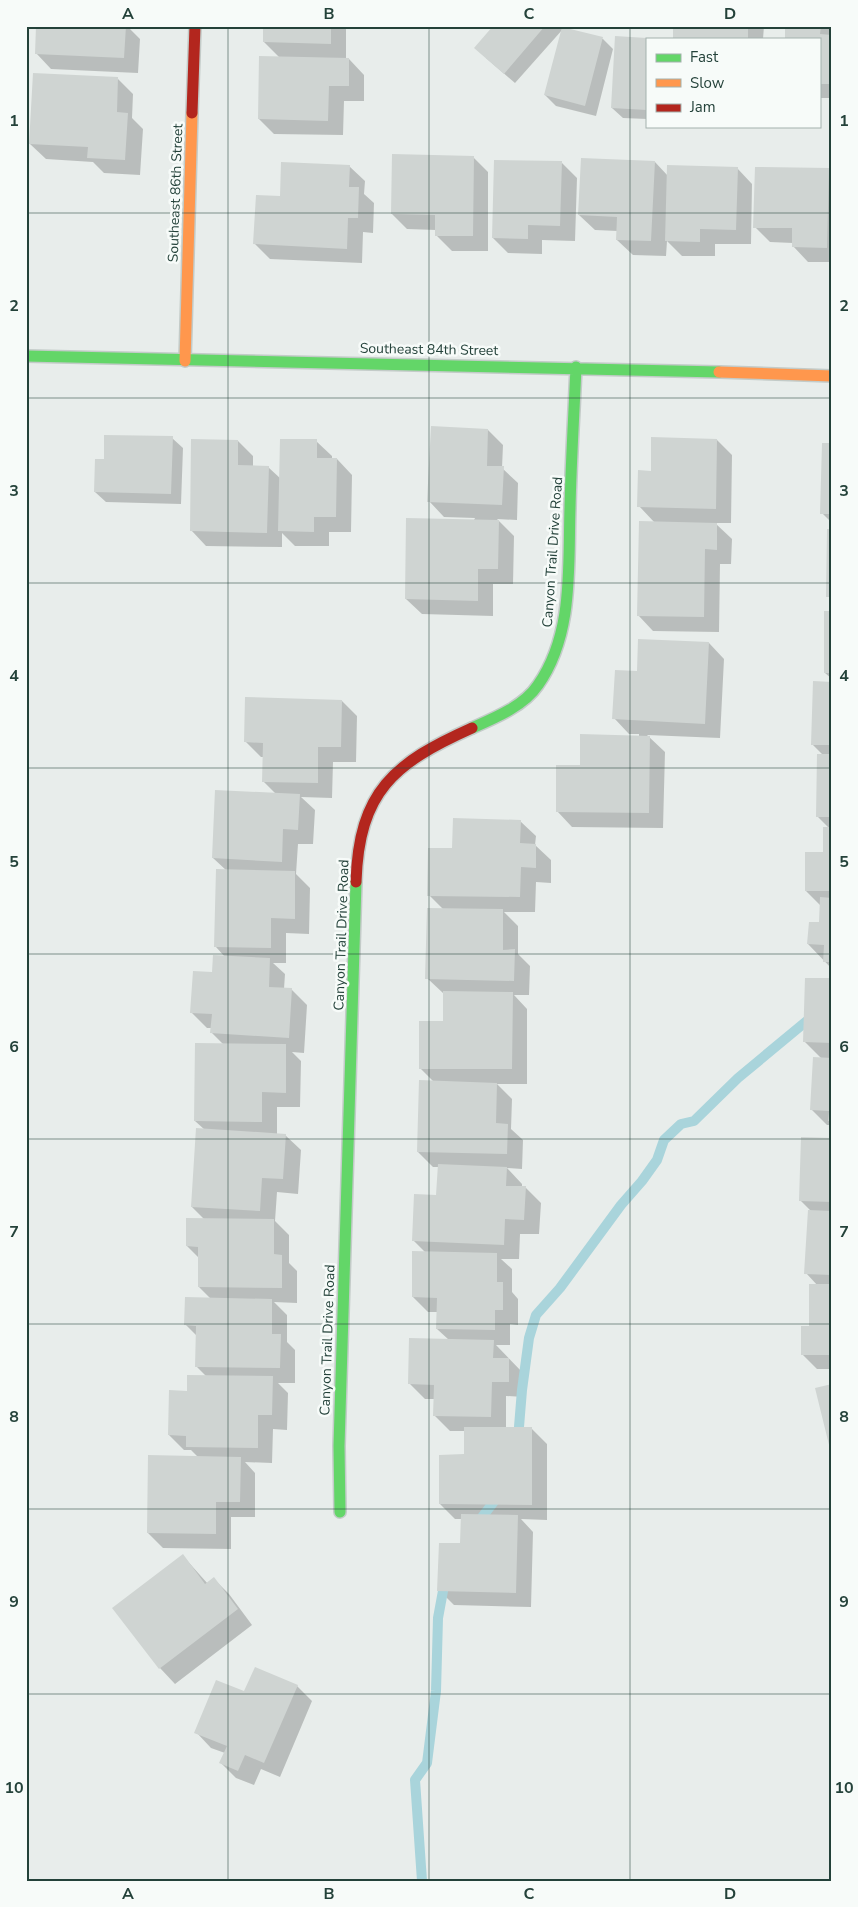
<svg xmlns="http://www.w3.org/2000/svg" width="858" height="1907" font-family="'Nunito Sans',sans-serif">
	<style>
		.shadow { fill: #0003 }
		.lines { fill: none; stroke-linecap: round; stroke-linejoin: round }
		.stream { stroke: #a9d4db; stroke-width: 10 }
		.building { fill: #cfd4d2 }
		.fast-casing { stroke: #c3cbc8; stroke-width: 14 }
		.slow-casing { stroke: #c3cbc8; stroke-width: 14 }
		.jam-casing { stroke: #c3cbc8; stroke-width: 14 }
		.fast { stroke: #63d668; stroke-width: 11 }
		.slow { stroke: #ff974d; stroke-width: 11 }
		.jam { stroke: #b3261e; stroke-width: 11 }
		.grid { fill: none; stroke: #24423a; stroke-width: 1; stroke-opacity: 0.55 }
		.labels { text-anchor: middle; stroke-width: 5; stroke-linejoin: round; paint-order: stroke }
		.street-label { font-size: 14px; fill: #24423a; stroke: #f7fbf9 }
		.neatline { fill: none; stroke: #24423a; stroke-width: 2 }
		.grid-label { font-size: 16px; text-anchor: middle; font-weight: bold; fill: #24423a }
	</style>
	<rect width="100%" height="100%" fill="#e8edeb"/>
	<path class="shadow" d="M37 26H127L140 39 138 73 51 69 36 53Z
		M264 26H346V59H349L364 75V101H344L343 135 274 134 259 119 280 58 264 42Z
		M495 26H565L563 28 603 39 613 49 596 116 556 106 545 95 563 29 515 83 486 58Z
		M674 26H764L763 39H674Z
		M786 26H832V98H819V39Z
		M647 39V119L623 118 612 108Z
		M118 79 133 94 132 118 143 129 140 175 104 173 93 162 46 159 30 144Z
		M473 157 488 172V251H452L436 235V230L407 229 392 214Z
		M655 162 668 176 737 168 752 184 751 244H715V256H682L667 241 666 256 633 255 617 240 618 231 595 230 579 215Z
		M562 163 577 178 575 241 542 240V254L508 253 493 238Z
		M349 166 365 181 364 194 374 203 373 233 363 232 362 263 270 259 255 244 281 198Z
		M828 169 832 173V262H808L793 246V243L770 242 755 227Z
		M488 430 503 445 502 468 518 483 517 520 497 519 514 536 513 584H493V616L422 614 406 599 474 520 475 518 444 517 429 501Z
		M172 438 183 448 181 504 106 502 95 492 105 461Z
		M717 440 732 455 731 523H715L732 539 731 564H720L719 632 653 631 638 615 655 523 639 506 652 472Z
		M238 441 253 456V466L268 467 281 479 316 441 332 456V459H337L352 475 351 532H329V546H295L282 533V547L206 546 191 530Z
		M832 445V523L822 513Z
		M832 612V679L825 673Z
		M709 643 724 659 720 738 647 735 665 752 663 828 572 827 557 811 581 766 639 737V734H629L614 718 638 672Z
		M832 683V969L808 944 820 923 821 906 806 891 825 853 829 828 818 817 823 755 812 744Z
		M342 701 357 716 356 762H333L332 798 301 797 315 810 313 844H298L296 874 310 888 309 934 286 933V963H273L285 974 284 989H291L307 1005 304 1053 292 1052 301 1061 300 1107H277V1134L285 1135 301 1150 298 1194 277 1192 275 1221 289 1235V1263L297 1271V1303L274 1302 287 1315V1342L295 1350V1383H278L288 1393 287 1430 273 1429 272 1463 245 1462 255 1473V1517H231V1549L163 1548 148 1533 198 1457 191 1450H184L169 1435 188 1392 206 1376 197 1367V1336L186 1325 211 1299 199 1287V1258L187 1246 204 1219 192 1207 205 1130 195 1121 223 1044 212 1033V1028H207L192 1013 225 957 216 947 227 871 213 858 276 794 263 781 264 757H261L246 742Z
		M520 821 536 836 535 845 551 860V883L536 882 535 912H504L518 926V954L530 966 529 995H514L527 1009V1084H497L512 1099 511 1129 523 1140 522 1169 507 1168 522 1184V1187L526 1188 541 1203 539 1234H520L519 1259H501L512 1269V1292L518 1299V1325L510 1324V1345H496L524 1374V1397L506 1396V1428L532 1429 547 1444V1520L521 1519 533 1532 531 1607 454 1605 439 1590 461 1545 462 1519H455L440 1504 465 1456V1431H450L434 1415 435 1399H425L410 1384 449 1340 437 1329 438 1312H428L413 1297 426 1253 413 1240 438 1196 439 1167H433L418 1152 434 1082 420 1068 444 1022V994L427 978 443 909 429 895 453 849Z
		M832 980V1125H827L811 1109 821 1058 805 1042Z
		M832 1140V1369H817L802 1354 810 1327 818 1286 806 1273 811 1211 800 1200Z
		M183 1556 208 1584 214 1579 229 1594 252 1625 175 1684 160 1668 114 1608Z
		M297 1686 312 1701 280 1777 261 1769 254 1785 236 1778 221 1763 225 1753 211 1748 196 1732 245 1693Z"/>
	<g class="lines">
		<path class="stream" d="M518 1439 522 1390 529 1338 536 1315 560 1288 621 1205 642 1181 657 1160 664 1140 681 1124 694 1121 738 1078 814 1015
			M476 1525 499 1495
			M422 1881 415 1780 427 1763 436 1691 438 1618 445 1580"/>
	</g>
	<path class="building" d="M36 26H126L124 58 35 54Z
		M263 26H331V44L263 42Z
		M493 26H545L504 74 474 48Z
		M673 26H748V39H673Z
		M785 26H821L820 34 832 35V84H819V39H785Z
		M562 27 603 37 585 106 544 95Z
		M615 36 647 38V110L611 108Z
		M259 56 349 58V86H329L328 121 258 119Z
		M33 73 118 77 117 112 128 113 125 160 87 158 88 147 29 144Z
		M392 154 474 156 473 236H435V215L391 214Z
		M581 158 655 161 651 241 616 240 617 217 578 215Z
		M494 160 562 161 560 226 528 225V239L492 238Z
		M281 162 350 165 349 187H359L358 218H348L347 249 253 244 256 195 280 196Z
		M667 165 738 167 736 230 700 229V242L665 241Z
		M755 167 829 168 827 248 792 247V228H753Z
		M431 426 488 429 487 466H504L502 505 427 502Z
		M104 435 173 436 171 494 94 492 95 459H104Z
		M651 437 717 439 716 509 637 507 638 470 651 471Z
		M191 439 238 440V465L269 466 267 533 190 531Z
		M280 439H317V458H337L336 517H314V532L278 531Z
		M822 443H832V514H820Z
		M406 518 499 520 498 569H478V601L405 599Z
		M639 521 717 523V550L705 549 704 617 637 616Z
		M827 529H832V597H826Z
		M824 611H832V673H824Z
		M638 639 709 642 705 724 612 719 615 670 637 671Z
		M813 681 832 682V745H811Z
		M245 697 342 700 341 747H318V783L262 782 263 743 244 742Z
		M580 734 650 736 649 813 556 812V765H580Z
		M817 754H832V817H816Z
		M215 790 300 794 298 830 283 829 282 862 212 858Z
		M453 818 521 820 520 843 536 844V868L521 867 520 897 427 896 428 848H452Z
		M823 827H832V891H805V852H823Z
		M216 869 295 871V919L271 918V948L214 947Z
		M820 897 832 898V962H823L824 945 807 944 809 922H819Z
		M427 908 503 909V950L515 949 514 981 425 979Z
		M213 955 270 958 269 987 292 988 289 1038 210 1033 212 1014 190 1013 193 971 212 972Z
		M805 978H832V1043L803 1042Z
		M443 991 513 992 512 1069H419V1021H443Z
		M195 1043 286 1044V1093L262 1092V1122L194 1121Z
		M813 1057 832 1058V1121H828L829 1111 810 1110Z
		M419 1080 497 1083 496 1123 508 1124 507 1154 417 1152Z
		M196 1128 286 1134 283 1179 262 1178 260 1211 191 1207Z
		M801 1137 832 1138V1202L799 1201Z
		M438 1164 507 1167 506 1186H526L524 1220 505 1219 504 1245 412 1241 414 1194 436 1195Z
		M808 1210 832 1211V1275L804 1274Z
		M186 1218 274 1219V1254L282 1255V1288L198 1287V1247L186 1246Z
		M412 1251 497 1253V1282H503V1310H495V1330L436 1329 437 1298 412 1297Z
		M809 1284H832V1355H801V1326H809Z
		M185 1297 272 1299V1334H281L280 1368 195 1367 196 1326 184 1325Z
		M409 1338 494 1340 493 1358H509V1382H492L491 1417 433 1416 434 1385 408 1384Z
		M187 1375 273 1376 272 1415H258V1448L186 1447V1436L168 1435 169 1390 187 1391Z
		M832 1384V1453H831L815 1388Z
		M464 1427H532V1505L439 1504V1455L464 1454Z
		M148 1455 241 1457 240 1502H216V1534L147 1533Z
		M461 1514 518 1515 516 1593 437 1591 439 1543H460Z
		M183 1554 205 1584 214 1577 238 1609 159 1669 112 1608Z
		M255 1667 298 1685 264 1763 245 1755 238 1771 219 1763 227 1746 194 1733 216 1680 244 1691Z"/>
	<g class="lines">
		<g class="fast-casing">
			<path id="fast" d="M26 356 719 372
				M472 728C495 718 524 706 538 685 574 634 568 566 570 508 571 461 574 414 576 367
				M340 1512 339 1446 356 882"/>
		</g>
		<g class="slow-casing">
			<path id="slow" d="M185 361 192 113
				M719 372 832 376"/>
		</g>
		<g class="jam-casing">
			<path id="jam" d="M192 113 195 26
				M356 882C359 791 394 763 472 728"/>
		</g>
		<use href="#fast" class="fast"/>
		<use href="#slow" class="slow"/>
		<use href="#jam" class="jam"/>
	</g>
	<path class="grid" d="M228 26V1881M429 26V1881M630 26V1881M26 213H832M26 398H832M26 583H832M26 768H832M26 954H832M26 1139H832M26 1324H832M26 1509H832M26 1694H832"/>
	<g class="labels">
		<g class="street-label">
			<text transform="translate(175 193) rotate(-88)" y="5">Southeast 86th Street</text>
			<text transform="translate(429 349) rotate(1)" y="5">Southeast 84th Street</text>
			<text transform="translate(552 552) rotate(-86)" y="5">Canyon Trail Drive Road</text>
			<text transform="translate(341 935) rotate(-88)" y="5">Canyon Trail Drive Road</text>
			<text transform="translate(327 1340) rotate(-88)" y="5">Canyon Trail Drive Road</text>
		</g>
	</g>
	<rect width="858" height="1907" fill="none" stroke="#f7fbf9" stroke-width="55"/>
	<rect x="646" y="38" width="175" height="90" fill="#f7fbf9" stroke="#a3b1ad"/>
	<rect x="656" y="54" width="25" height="8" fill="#63d668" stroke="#a3b1ad"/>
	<text x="690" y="62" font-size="15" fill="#24423a">Fast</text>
	<rect x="656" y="79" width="25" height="8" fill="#ff974d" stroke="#a3b1ad"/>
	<text x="690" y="88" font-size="15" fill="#24423a">Slow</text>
	<rect x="656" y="104" width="25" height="8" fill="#b3261e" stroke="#a3b1ad"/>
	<text x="690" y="112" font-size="15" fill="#24423a">Jam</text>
	<rect x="28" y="28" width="802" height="1852" class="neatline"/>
	<g class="grid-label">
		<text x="128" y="19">A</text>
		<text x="329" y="19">B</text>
		<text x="529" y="19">C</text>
		<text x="730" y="19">D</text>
		<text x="14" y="126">1</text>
		<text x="844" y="126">1</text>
		<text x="14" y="311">2</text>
		<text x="844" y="311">2</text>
		<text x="14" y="496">3</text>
		<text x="844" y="496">3</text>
		<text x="14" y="681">4</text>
		<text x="844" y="681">4</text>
		<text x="14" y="867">5</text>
		<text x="844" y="867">5</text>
		<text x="14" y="1052">6</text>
		<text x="844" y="1052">6</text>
		<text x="14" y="1237">7</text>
		<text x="844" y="1237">7</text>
		<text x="14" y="1422">8</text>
		<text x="844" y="1422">8</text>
		<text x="14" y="1607">9</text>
		<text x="844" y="1607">9</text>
		<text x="14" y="1793">10</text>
		<text x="844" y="1793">10</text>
		<text x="128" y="1899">A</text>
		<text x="329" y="1899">B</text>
		<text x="529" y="1899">C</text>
		<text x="730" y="1899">D</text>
	</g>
</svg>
